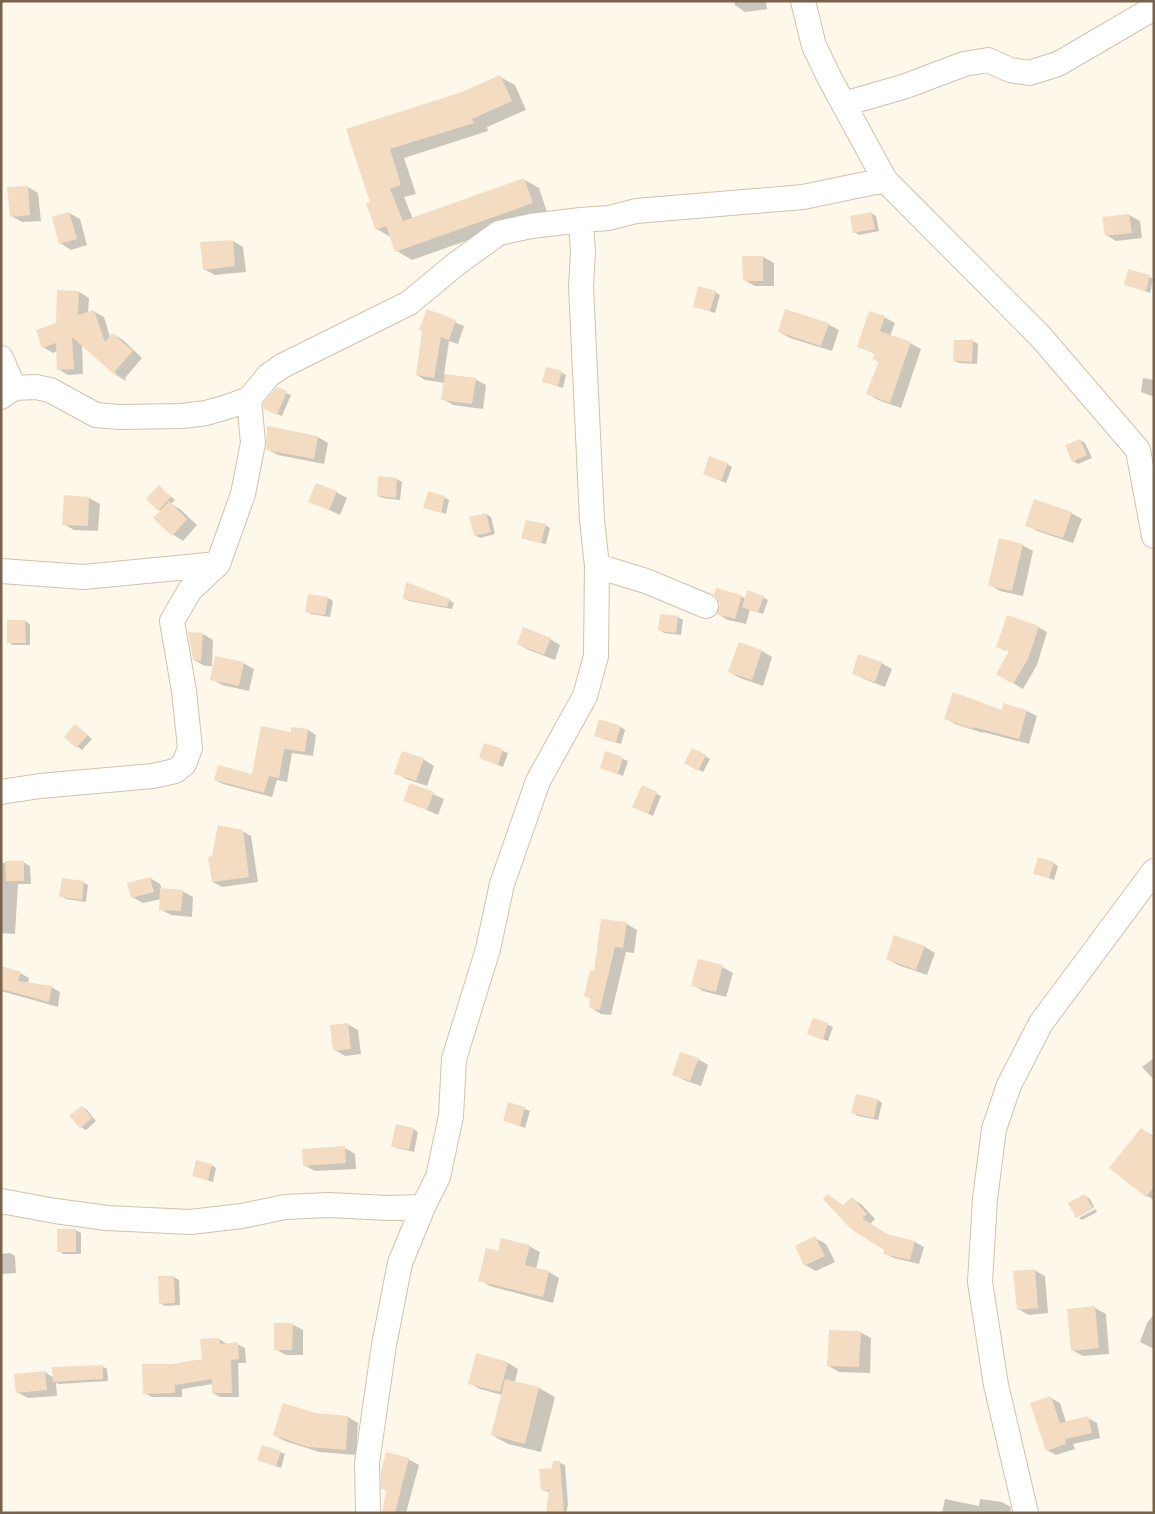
<svg xmlns="http://www.w3.org/2000/svg" width="1155" height="1514" font-family="Manrope,sans-serif">
	<style>
		.shadow { fill: #0003 }
		.building { fill: #f3dcc1 }
		.lines { fill: none; stroke-linecap: round; stroke-linejoin: round }
		.minor-casing { stroke: #d0c2af; stroke-width: 26 }
		.minor { stroke: #fff; stroke-width: 24 }
	</style>
	<rect width="100%" height="100%" fill="#fdf8ea"/>
	<path class="shadow" d="M734 1H766L767 9 745 12 735 5Z
		M500 77 515 85 526 110 487 127 488 131 404 158 416 194 404 197 413 219 523 179 539 188 547 212 412 260 397 251 392 238 377 229 371 203 348 130 463 93Z
		M28 187 38 193 41 221 22 222 11 216Z
		M69 213 80 219 87 245 71 250 60 243Z
		M871 213 876 216 879 231 859 235 854 232Z
		M1129 215 1140 221 1142 238 1116 241 1106 235Z
		M233 241 243 247 246 272 215 275 204 269Z
		M744 257H763L774 263V286H755L744 280Z
		M1148 276 1153 279 1150 293 1125 284Z
		M79 292 89 298 88 313 93 311 104 317 110 337 113 334 123 340 142 358 125 378 126 381 118 376 82 344 83 374 68 375 58 369 57 351 53 353 43 347Z
		M715 292 720 295 715 313 694 306Z
		M427 311 464 326 458 344 449 341 444 375 475 379 486 385 483 409 453 405 443 399 445 383 425 380 417 375Z
		M884 317 895 323 890 336 910 343 921 349 901 408 878 400 868 394 880 362 874 359 875 354 858 346Z
		M828 324 839 330 832 351 790 338 779 332Z
		M973 341 978 344 977 364 959 363 954 361Z
		M561 372 566 375 563 388 543 381Z
		M1143 378 1154 380V397L1141 392Z
		M286 393 291 395 282 416 270 411Z
		M268 428 318 437 328 443 324 464 278 455 267 449Z
		M1080 440 1085 443 1092 458 1078 464 1073 461Z
		M727 464 732 467 726 483 704 474Z
		M397 479 402 482 400 500 383 498 378 496Z
		M159 487 175 500 171 504 180 509 197 525 183 541 172 534 162 511 159 510Z
		M336 492 347 498 340 515 310 501Z
		M65 496 89 498 100 504 98 531 74 530 64 524Z
		M444 497 449 500 446 514 425 507Z
		M1071 513 1082 519 1073 543 1037 531 1027 525Z
		M486 514 491 517 495 534 480 538 475 535Z
		M545 525 550 528 546 544 528 540 523 537Z
		M1022 545 1033 551 1023 596 1000 591 990 585Z
		M309 595 328 598 333 601 330 617 311 614 306 611Z
		M741 596 746 599 763 597 768 600 763 614 750 610 746 624 728 620 718 614Z
		M404 598 449 600 454 603 452 609 409 601Z
		M661 615 678 617 683 620 681 635 664 633 660 630Z
		M8 621H25L30 624V645H13L8 642Z
		M1038 627 1047 632 1037 665 1023 689 997 673 1015 654 1006 649V651L998 647Z
		M203 634 213 640 212 666H205L194 660Z
		M550 639 560 645 555 660 529 650 518 644Z
		M762 651 772 657 763 686 740 678 730 672Z
		M243 663 254 669 249 691 222 685 212 679Z
		M881 663 892 669 885 687 864 679 853 673Z
		M1004 705 1027 711 1037 716 1029 744 983 732V733L955 724 946 718 1002 711Z
		M621 727 625 730 621 744 600 738Z
		M80 729 92 739 82 750 65 737Z
		M308 730 316 735 313 756 292 753 287 782 277 780 272 797 223 784 215 780 253 775 292 733Z
		M485 744 508 753 503 767 480 758Z
		M693 749 710 759 703 772 685 762Z
		M606 752 628 761 623 776 601 768Z
		M423 759 434 766 427 786 406 779 396 773Z
		M410 784 444 799 438 815 404 800Z
		M643 787 661 796 653 816 638 809Z
		M242 831 251 836 258 882 222 887 213 882V857Z
		M23 862 30 866 31 884H18L15 934 1 933V863Z
		M1053 863 1058 866 1054 880 1035 873Z
		M150 878 160 884 162 890 182 891 193 897 192 917 171 915 160 909 161 899 143 903 132 897Z
		M83 882 88 885 86 902 66 899 61 896Z
		M602 920 627 924 637 930 634 953 626 952 611 1015 601 1014 590 1007 591 999 585 995 595 972Z
		M895 937 925 947 935 953 927 975 898 965 887 959Z
		M1 967 20 973 29 978 28 983 51 987 60 992 58 1007 1 991Z
		M722 967 733 973 726 997 703 991 693 985Z
		M814 1019 833 1027 828 1041 814 1036Z
		M347 1024 358 1030 361 1054 345 1056 335 1050Z
		M1154 1058V1080L1142 1067Z
		M698 1059 708 1065 701 1086 684 1080 674 1074Z
		M878 1100 882 1103 878 1120 858 1116 853 1113Z
		M509 1104 530 1111 525 1128 504 1120Z
		M82 1107 87 1110 96 1121 86 1130 81 1127 71 1116Z
		M413 1129 418 1132 414 1152 397 1148 392 1146Z
		M1141 1129 1154 1136V1200L1147 1196Z
		M345 1148 355 1154 356 1169 315 1171 304 1165Z
		M212 1165 216 1168 213 1182 194 1176Z
		M1085 1196 1090 1199 1094 1207 1078 1216V1218L1070 1204Z
		M852 1199 861 1204 875 1219 870 1224 889 1236 915 1242 924 1247 919 1264 894 1258 885 1253 886 1250 844 1206Z
		M1096 1209 1097 1212 1082 1220 1079 1218Z
		M59 1230H76L81 1233V1254H63L59 1251Z
		M815 1238 826 1244 835 1262 816 1271 805 1265Z
		M529 1246 540 1252 536 1269 549 1272 559 1278 553 1303 490 1286 480 1280 499 1253Z
		M10 1253 15 1256 16 1273 1 1274V1254Z
		M1034 1270 1045 1276 1048 1313 1029 1315 1018 1309Z
		M159 1277H174L179 1280 180 1305 165 1306 160 1303Z
		M1095 1308 1106 1314 1109 1354 1083 1356 1072 1350Z
		M1154 1314V1349L1140 1342 1147 1323Z
		M292 1324 303 1330V1355H286L275 1349Z
		M860 1332 871 1338 870 1373 839 1372 829 1366Z
		M219 1339 227 1344H237L245 1348 246 1363H238L239 1397H220L213 1393V1384L182 1389V1397H152L144 1393 172 1365 203 1360 202 1340Z
		M477 1355 508 1363 518 1369 515 1382 539 1388 555 1397 541 1452 508 1444 492 1435 502 1395 480 1389 470 1383Z
		M102 1366 107 1369 108 1381 59 1384 56 1383 57 1396 28 1398 17 1392 15 1375 45 1372 54 1378Z
		M1051 1398 1060 1403 1066 1422 1088 1418 1097 1423 1100 1438 1073 1444 1075 1449 1056 1455 1047 1450Z
		M316 1415 348 1417 358 1423 356 1455 319 1452 285 1441 274 1435Z
		M280 1452 285 1454 281 1468 258 1460Z
		M408 1459 419 1465 406 1513H384L387 1490 382 1488Z
		M560 1463 565 1465 568 1505 566 1513H547L550 1492 542 1490 553 1469Z
		M945 1499 979 1506 980 1499 1002 1502 1011 1507 1010 1513H942Z"/>
	<path class="building" d="M500 75 512 101 472 119 474 123 390 149 401 185 390 189 403 221 524 178 533 203 395 252 386 226 376 230 366 204 370 202 346 129 462 92Z
		M28 186 30 215 10 217 7 187Z
		M69 212 77 239 59 244 52 217Z
		M871 212 875 229 853 233 850 216Z
		M1129 214 1132 233 1105 236 1102 217Z
		M233 240 235 266 203 270 200 242Z
		M742 256H763V281H743Z
		M1128 269 1150 275 1146 291 1124 285Z
		M698 286 716 291 710 311 693 307Z
		M57 290 79 291 78 315 94 310 105 342 112 333 133 351 115 371 117 377 72 337 74 369 57 370 56 343 42 348 36 330 56 323Z
		M427 309 456 320 449 340 441 337 434 378 416 375 422 331 419 330Z
		M785 309 829 323 821 346 778 332Z
		M869 311 885 316 880 331 911 342 890 403 866 394 879 361 872 359 875 353 857 347Z
		M954 340H973L972 362 953 361Z
		M546 367 562 371 558 386 542 382Z
		M445 374 476 378 472 404 441 400Z
		M277 387 287 391 277 415 264 409 263 403Z
		M267 426 318 436 314 459 266 450Z
		M1080 439 1087 455 1072 462 1065 445Z
		M709 456 728 463 721 481 703 474Z
		M378 476 397 478 396 498 377 496Z
		M316 483 337 491 329 510 308 502Z
		M159 485 171 497 158 511 146 499Z
		M428 491 445 496 441 513 423 508Z
		M64 495 89 497 88 526 62 525Z
		M1034 499 1072 512 1063 538 1025 526Z
		M169 501 187 519 172 536 153 518Z
		M486 513 491 532 474 536 469 517Z
		M526 520 546 524 541 543 521 538Z
		M999 538 1023 544 1012 591 988 586Z
		M406 582 450 599 447 607 403 599Z
		M716 588 742 595 735 619 716 614 720 605 717 598 714 595Z
		M747 590 764 596 758 613 742 607Z
		M308 594 328 597 325 615 305 612Z
		M660 614 678 616 676 633 658 631Z
		M1007 615 1039 626 1028 659 1013 684 996 674 1009 651 996 647Z
		M7 620H25L26 643H7Z
		M523 627 551 638 544 655 517 644Z
		M188 632 203 633 201 661 193 660Z
		M739 642 762 650 752 680 728 672Z
		M858 654 882 662 875 682 852 674Z
		M215 656 244 662 239 686 210 680Z
		M953 692 1002 710 1003 703 1027 710 1019 739 973 727V729L944 719Z
		M599 719 621 726 616 742 594 736Z
		M75 724 88 735 76 748 64 737Z
		M261 726 291 732V727L308 729 305 752 284 749 279 778 269 776 264 793 214 780 218 765 252 774Z
		M484 743 503 749 498 765 479 758Z
		M692 748 706 755 698 771 684 763Z
		M402 751 424 758 416 781 394 774Z
		M605 751 623 757 618 774 600 768Z
		M410 783 434 792 427 810 403 801Z
		M642 785 657 792 648 814 632 807Z
		M218 825 243 830 249 877 212 882 208 857 212 856Z
		M1038 857 1054 862 1049 878 1033 874Z
		M5 861H24V881H6Z
		M150 877 154 892 131 898 127 883Z
		M62 878 84 881 82 900 59 897Z
		M160 888 183 890 181 911 159 910Z
		M601 919 627 922 623 948 615 947 600 1010 589 1008 590 998 584 996 590 970 594 971Z
		M894 935 925 946 916 970 886 959Z
		M698 959 723 965 716 992 691 986Z
		M1 966 21 972 18 981 52 986 49 1002 1 989Z
		M813 1018 828 1023 823 1040 807 1034Z
		M348 1023 351 1049 333 1051 330 1025Z
		M680 1052 699 1058 690 1081 672 1075Z
		M856 1094 878 1099 874 1118 851 1113Z
		M508 1102 525 1107 520 1126 503 1121Z
		M82 1106 92 1118 80 1128 69 1116Z
		M396 1124 414 1128 409 1150 391 1146Z
		M1141 1128 1154 1137V1187L1146 1197 1109 1168Z
		M345 1146 346 1163 303 1166 302 1149Z
		M196 1160 212 1164 208 1180 192 1176Z
		M827 1194 843 1205 852 1197 867 1214 862 1218 887 1234 915 1241 910 1260 883 1254 884 1250 851 1229 823 1199Z
		M1085 1194 1093 1209 1076 1218 1068 1203Z
		M57 1229H76V1252H57Z
		M815 1236 825 1256 804 1266 795 1246Z
		M501 1238 530 1245 525 1265 549 1271 543 1297 478 1281 486 1248 498 1251Z
		M1035 1269 1038 1308 1017 1310 1013 1271Z
		M158 1276H174L175 1303 159 1304Z
		M1095 1306 1099 1348 1071 1351 1067 1309Z
		M274 1323H293L292 1350H274Z
		M829 1330 861 1331 859 1367 827 1366Z
		M219 1338 220 1344 238 1342 239 1359 231 1360 232 1393H212V1379L175 1385V1393L143 1394 142 1364H172L202 1359 200 1339Z
		M476 1353 508 1362 500 1392 468 1384Z
		M103 1365V1379L53 1382 52 1367Z
		M45 1371 47 1390 16 1393 14 1374Z
		M505 1379 539 1387 525 1444 491 1435Z
		M1051 1396 1060 1423 1088 1416 1092 1433 1065 1439 1066 1444 1046 1451 1030 1403Z
		M283 1403 316 1413 348 1416 346 1450 308 1447 273 1435Z
		M262 1445 281 1451 276 1466 257 1460Z
		M386 1452 409 1458 395 1513H382L386 1490 381 1489V1472Z
		M553 1461H560L564 1513H546L549 1490H541L539 1469 552 1468Z"/>
	<g class="lines">
		<g class="minor-casing">
			<path id="minor" d="M803 1 814 46 830 79 885 180 1040 336 1138 450 1154 536
				M844 104 906 86 964 64 988 60 1010 70 1029 73 1058 64 1154 8
				M1 358 14 388
				M1 397 14 388 36 387 50 390 96 415 119 417 182 416 206 413 230 406 249 399 269 375 282 366 409 303 456 264 499 233 531 226 581 220
				M597 566 646 581 706 606
				M1 571 84 577 218 564
				M1 792 40 786 153 776 175 771 184 764 190 748 184 691 172 621 190 590 218 564 243 494 253 443 249 399
				M1 1201 55 1211 107 1218 190 1222 242 1216 285 1207 329 1205 387 1208 423 1207
				M368 1513 367 1463 384 1345 400 1263 423 1207 438 1177 451 1116 454 1059 488 949 502 884 538 781 585 696 596 656 597 566 592 520 581 286 583 253 581 220 609 218 636 211 803 197 885 180
				M1026 1513 996 1385 980 1282 985 1199 994 1129 1009 1085 1041 1023 1154 871"/>
		</g>
		<use href="#minor" class="minor"/>
	</g>
	<rect width="1155" height="1514" fill="none" stroke="#79624c" stroke-width="5"/>
</svg>
